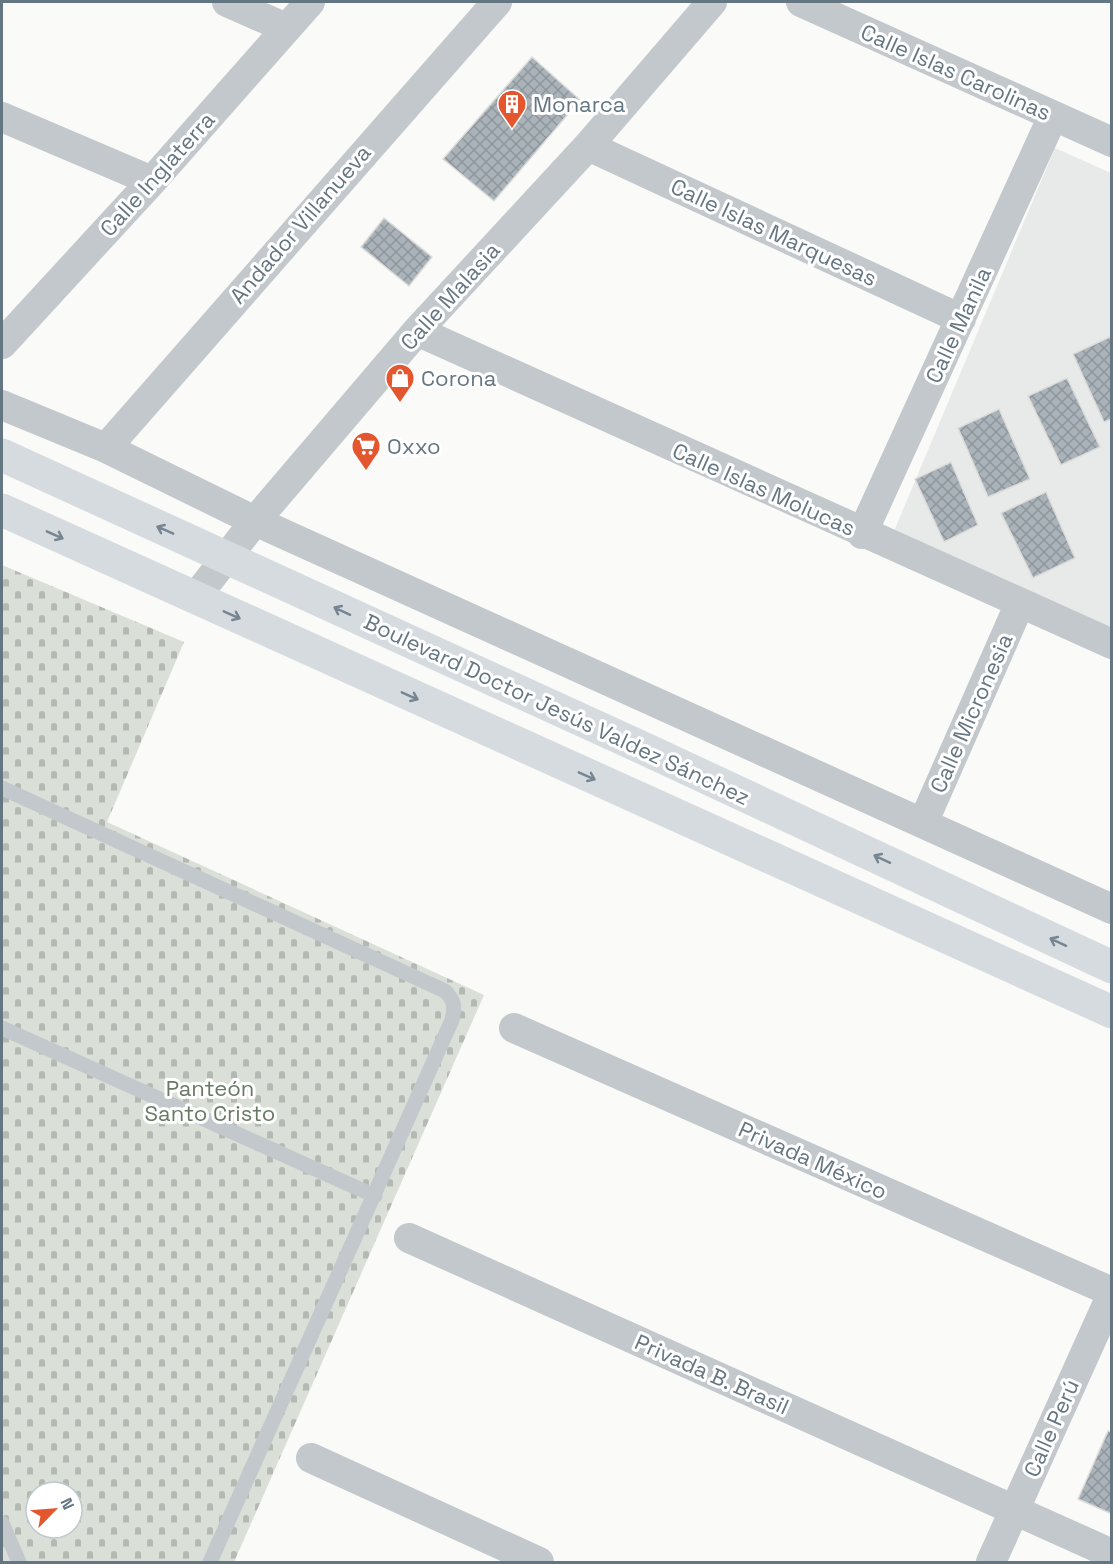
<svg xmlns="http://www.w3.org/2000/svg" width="1113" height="1564" font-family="'Space Grotesk',sans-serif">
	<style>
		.built { fill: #e8e9e9 }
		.cemetery { fill: url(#cemetery-stones); fill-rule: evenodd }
		.building { fill: url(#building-cross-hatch); stroke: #dcdcda; stroke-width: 1.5 }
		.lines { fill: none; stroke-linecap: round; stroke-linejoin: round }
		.service { stroke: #c3c8cc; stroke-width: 15 }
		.minor { stroke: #c3c8cc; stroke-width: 30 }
		.secondary { stroke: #d6dbdf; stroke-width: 33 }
		.oneway { stroke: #768591 }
		.labels { text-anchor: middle; stroke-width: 6; stroke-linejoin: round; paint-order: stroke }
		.street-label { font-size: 22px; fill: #657683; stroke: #fff }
		.poi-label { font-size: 22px; fill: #657683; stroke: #fff; text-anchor: start }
		.park-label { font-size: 22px; fill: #687a64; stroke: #fff }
	</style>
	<defs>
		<pattern id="cemetery-stones" width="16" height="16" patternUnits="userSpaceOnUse" patternTransform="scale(1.5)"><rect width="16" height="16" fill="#dadfd7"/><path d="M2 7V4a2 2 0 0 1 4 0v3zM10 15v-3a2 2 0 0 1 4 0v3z" fill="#b4b9b4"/></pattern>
		<pattern id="building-cross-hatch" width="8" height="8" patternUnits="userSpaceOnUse" patternTransform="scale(1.5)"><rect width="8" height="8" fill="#aab3b9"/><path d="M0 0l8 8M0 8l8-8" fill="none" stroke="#8e969c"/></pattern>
	</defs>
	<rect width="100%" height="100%" fill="#fafaf8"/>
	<path class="built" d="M1055 148 1111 173V633L894 531Z"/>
	<path class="cemetery" d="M2 565 184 642 107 822 484 995 234 1562H2ZM36 1492H72V1528H36Z"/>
	<path class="building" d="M532 57 580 100 494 201 443 159Z
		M384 218 432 257 409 286 361 247Z
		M1112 336V419L1104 422 1073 354Z
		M1067 378 1100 447 1061 465 1028 396Z
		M999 409 1030 479 988 497 958 428Z
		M951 462 978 525 944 542 915 479Z
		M1046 492 1075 558 1033 578 1001 513Z
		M1108 1431 1112 1432V1514L1078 1499Z"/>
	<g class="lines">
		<path class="service" d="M2 788 445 991C455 1001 455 1007 452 1020L210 1562
			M2 1028 375 1196
			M2 1523 19 1562"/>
		<path class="minor" d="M227 2 286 28
			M801 2 1112 142
			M2 117 152 181
			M588 146 961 319
			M417 331 1112 644
			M2 344 152 181 310 2
			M2 405 106 448 255 521 1112 909
			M106 448 497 2
			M862 534 1053 116
			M195 598 255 521 417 331 588 146 712 2
			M923 823 1020 603
			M514 1028 1112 1292
			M409 1238 1112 1554
			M311 1458 539 1562
			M991 1562 1112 1294"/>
		<path class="secondary" d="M2 455 645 749 1112 967
			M2 510 1112 1012"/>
	</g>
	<defs><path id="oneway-shaft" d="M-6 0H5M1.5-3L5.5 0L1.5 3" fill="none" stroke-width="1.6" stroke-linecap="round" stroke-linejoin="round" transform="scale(1.5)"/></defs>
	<g class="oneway">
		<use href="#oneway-shaft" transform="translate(165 530) rotate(-156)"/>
		<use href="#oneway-shaft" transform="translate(55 535) rotate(24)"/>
		<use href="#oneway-shaft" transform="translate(342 611) rotate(-155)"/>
		<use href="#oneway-shaft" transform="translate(232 615) rotate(24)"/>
		<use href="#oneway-shaft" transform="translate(410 696) rotate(24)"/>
		<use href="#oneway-shaft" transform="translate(587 776) rotate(24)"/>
		<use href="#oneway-shaft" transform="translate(882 859) rotate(-155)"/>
		<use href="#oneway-shaft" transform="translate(1058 942) rotate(-155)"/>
	</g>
	<defs>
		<g id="building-pin" transform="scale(1.5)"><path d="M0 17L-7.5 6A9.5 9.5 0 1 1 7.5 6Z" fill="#e4572e" stroke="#fff"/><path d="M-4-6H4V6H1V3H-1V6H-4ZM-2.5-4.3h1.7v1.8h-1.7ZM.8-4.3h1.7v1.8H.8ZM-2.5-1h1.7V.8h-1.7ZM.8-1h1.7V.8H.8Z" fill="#fff"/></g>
		<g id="shop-pin" transform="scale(1.5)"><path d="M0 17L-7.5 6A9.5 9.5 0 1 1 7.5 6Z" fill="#e4572e" stroke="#fff"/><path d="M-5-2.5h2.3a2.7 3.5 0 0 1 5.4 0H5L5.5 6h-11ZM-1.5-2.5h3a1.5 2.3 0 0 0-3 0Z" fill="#fff"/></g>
		<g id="supermarket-pin" transform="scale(1.5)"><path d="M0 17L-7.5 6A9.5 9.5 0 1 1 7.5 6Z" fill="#e4572e" stroke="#fff"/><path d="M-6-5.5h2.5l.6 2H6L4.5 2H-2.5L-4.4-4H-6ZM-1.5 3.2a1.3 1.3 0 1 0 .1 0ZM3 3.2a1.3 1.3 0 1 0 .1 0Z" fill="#fff"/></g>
	</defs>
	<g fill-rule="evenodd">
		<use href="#building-pin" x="512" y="104"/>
		<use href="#shop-pin" x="400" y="378"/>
		<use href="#supermarket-pin" x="366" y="446"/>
	</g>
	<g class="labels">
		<g class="street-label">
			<text transform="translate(956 72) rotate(24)" y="8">Calle Islas Carolinas</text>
			<text transform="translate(157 174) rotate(-48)" y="8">Calle Inglaterra</text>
			<text transform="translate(300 224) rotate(-49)" y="8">Andador Villanueva</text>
			<text transform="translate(774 232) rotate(25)" y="8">Calle Islas Marquesas</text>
			<text transform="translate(450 296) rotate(-48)" y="8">Calle Malasia</text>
			<text transform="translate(958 325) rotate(-65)" y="8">Calle Manila</text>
			<text transform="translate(764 489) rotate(24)" y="8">Calle Islas Molucas</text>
			<text transform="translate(557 709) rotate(25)" y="8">Boulevard Doctor Jesús Valdez Sánchez</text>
			<text transform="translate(971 713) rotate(-66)" y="8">Calle Micronesia</text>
			<text transform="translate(813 1160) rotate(24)" y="8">Privada México</text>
			<text transform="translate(712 1374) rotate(24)" y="8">Privada B. Brasil</text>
			<text transform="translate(1051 1428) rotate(-66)" y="8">Calle Perú</text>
		</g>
		<g class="poi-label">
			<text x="533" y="112">Monarca</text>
			<text x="421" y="386">Corona</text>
			<text x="387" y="454">Oxxo</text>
		</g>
		<g class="park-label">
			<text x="210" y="1096">Panteón<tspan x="210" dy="25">Santo Cristo</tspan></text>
		</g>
	</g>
	<rect width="1113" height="1564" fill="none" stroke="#657683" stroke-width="6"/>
	<g transform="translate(54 1510) rotate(65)"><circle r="28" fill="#ffffff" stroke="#c1c8cd" stroke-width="1.5"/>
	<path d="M0-4.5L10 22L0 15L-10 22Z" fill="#e4572e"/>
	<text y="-9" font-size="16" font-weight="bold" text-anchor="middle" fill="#657683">N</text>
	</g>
</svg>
